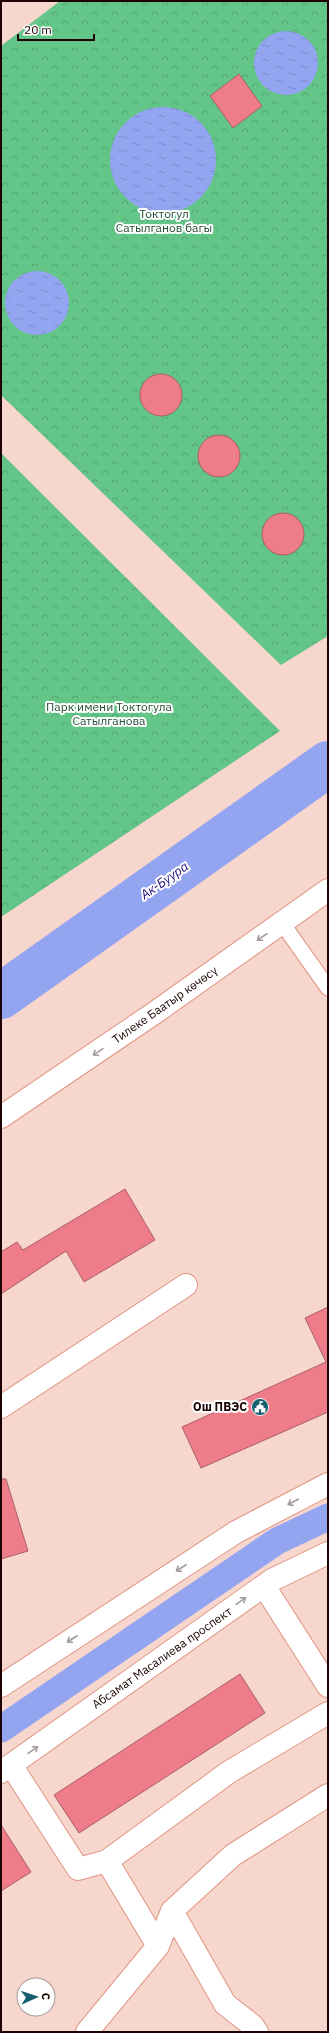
<svg xmlns="http://www.w3.org/2000/svg" width="329" height="2033" font-family="'IBM Plex Sans',sans-serif">
	<style>
		.park { fill: url(#park-crowns) }
		.water { fill: url(#water-ripples) }
		.lines { fill: none; stroke-linecap: round; stroke-linejoin: round }
		.canal { stroke: #93a4f1; stroke-width: 27 }
		.river { stroke: #93a4f1; stroke-width: 46 }
		.building { fill: #ef7c89; stroke: #a95f67 }
		.lane-casing { stroke: #e19482; stroke-width: 17 }
		.street-casing { stroke: #e19482; stroke-width: 24 }
		.secondary-casing { stroke: #e19482; stroke-width: 24 }
		.primary-casing { stroke: #e19482; stroke-width: 24 }
		.lane { stroke: #fff; stroke-width: 15 }
		.street { stroke: #fff; stroke-width: 22 }
		.secondary { stroke: #fff; stroke-width: 22 }
		.primary { stroke: #fff; stroke-width: 22 }
		.oneway { stroke: #a49a99 }
		.labels { text-anchor: middle; stroke-width: 4; stroke-linejoin: round; paint-order: stroke }
		.park-label { font-size: 12px; fill: #234f33; stroke: #fff }
		.street-label { font-size: 12px; fill: #1c0301; stroke: #fff }
		.poi-label { font-size: 12px; font-weight: bold; fill: #1c0301; stroke: #fff; text-anchor: end }
		.water-label { font-size: 13px; font-style: italic; fill: #1b087c; stroke: #fff }
	</style>
	<defs>
		<pattern id="park-crowns" width="20" height="18" patternUnits="userSpaceOnUse"><rect width="20" height="18" fill="#63c587"/><path d="M2 6a3 3 0 1 1 6 0M12 15a3 3 0 1 1 6 0" fill="none" stroke="#55a873"/></pattern>
		<pattern id="water-ripples" width="26" height="14" patternUnits="userSpaceOnUse"><rect width="26" height="14" fill="#93a4f1"/><path d="M2 4q2-2 4 0t4 0M15 11q2-2 4 0t4 0" fill="none" stroke="#7e8ccd"/></pattern>
	</defs>
	<rect width="100%" height="100%" fill="#f7d6ce"/>
	<path class="park" d="M60 1H328V636L281 665 1 395V46Z
		M1 453 280 731 1 917Z"/>
	<path class="water" d="M254 63a32 32 0 1 1 64 0a32 32 0 1 1-64 0Z
		M110 160a53 53 0 1 1 106 0a53 53 0 1 1-106 0Z
		M5 303a32 32 0 1 1 64 0a32 32 0 1 1-64 0Z"/>
	<g class="lines">
		<path class="canal" d="M1 1729 277 1541 328 1517"/>
		<path class="river" d="M1 996 328 764"/>
	</g>
	<path class="building" d="M239 74 262 106 233 128 210 96Z
		M140 395a21 21 0 1 1 42 0a21 21 0 1 1-42 0Z
		M198 456a21 21 0 1 1 42 0a21 21 0 1 1-42 0Z
		M262 534a21 21 0 1 1 42 0a21 21 0 1 1-42 0Z
		M125 1189 155 1240 84 1282 66 1251 1 1294V1252L17 1242 23 1250Z
		M328 1307V1412L201 1468 182 1427 326 1362 305 1318Z
		M1 1479H6L28 1551 1 1559Z
		M240 1674 265 1713 79 1833 54 1795Z
		M1 1825 31 1872 1 1891Z"/>
	<g class="lines">
		<g class="lane-casing">
			<path id="lane" d="M282 923 328 988"/>
		</g>
		<g class="street-casing">
			<path id="street" d="M1 1407 186 1285
				M11 1765 78 1869 107 1861 229 1772 328 1713
				M107 1861 158 1946
				M172 1911 225 2004 253 2026 257 2032
				M87 2032 158 1946 172 1911 233 1855 328 1795"/>
		</g>
		<g class="secondary-casing">
			<path id="secondary" d="M1 1117 153 1014 328 890
				M264 1586 328 1686"/>
		</g>
		<g class="primary-casing">
			<path id="primary" d="M1 1686 236 1532 328 1484
				M1 1772 272 1580 328 1553"/>
		</g>
		<use href="#lane" class="lane"/>
		<use href="#street" class="street"/>
		<use href="#secondary" class="secondary"/>
		<use href="#primary" class="primary"/>
	</g>
	<defs><path id="oneway-shaft" d="M-6 0H5M1.5-3L5.5 0L1.5 3" fill="none" stroke-width="1.6" stroke-linecap="round" stroke-linejoin="round"/></defs>
	<g class="oneway">
		<use href="#oneway-shaft" transform="translate(262 937) rotate(145)"/>
		<use href="#oneway-shaft" transform="translate(98 1052) rotate(146)"/>
		<use href="#oneway-shaft" transform="translate(293 1502) rotate(153)"/>
		<use href="#oneway-shaft" transform="translate(181 1568) rotate(147)"/>
		<use href="#oneway-shaft" transform="translate(241 1601) rotate(-35)"/>
		<use href="#oneway-shaft" transform="translate(72 1639) rotate(147)"/>
		<use href="#oneway-shaft" transform="translate(33 1750) rotate(-35)"/>
	</g>
	<defs>
		<g id="civic-disc" transform="scale(0.9)"><circle r="9.5" fill="#155f6e" stroke="#fff"/><path d="M-.6-6.5H3V-4.5H.6V-3L4-1V1h2V6H-6V1h2V-1L-.6-3ZM-1.2 2.5V6h2.4V2.5Z" fill="#fff"/></g>
	</defs>
	<g fill-rule="evenodd">
		<use href="#civic-disc" x="260" y="1407"/>
	</g>
	<g class="labels">
		<g class="park-label">
			<text x="164" y="218">Токтогул<tspan x="164" dy="14">Сатылганов багы</tspan></text>
			<text x="109" y="711">Парк имени Токтогула<tspan x="109" dy="14">Сатылганова</tspan></text>
		</g>
		<g class="street-label">
			<text transform="translate(165 1005) rotate(-35)" y="4">Тилеке Баатыр көчөсү</text>
			<text transform="translate(162 1658) rotate(-35)" y="4">Абсамат Масалиева проспект</text>
		</g>
		<g class="poi-label">
			<text x="247" y="1411">Ош ПВЭС</text>
		</g>
		<g class="water-label">
			<text transform="translate(164 880) rotate(-35)" y="5">Ак-Буура</text>
		</g>
	</g>
	<rect width="329" height="2033" fill="none" stroke="#1c0301" stroke-width="4"/>
	<g transform="translate(36 1997) rotate(87)"><circle r="19" fill="#ffffff" stroke="#a49a99"/>
	<path d="M0-3L7 15L0 10L-7 15Z" fill="#155f6e"/>
	<text y="-6" font-size="11" font-weight="bold" text-anchor="middle" fill="#1c0301">С</text>
	</g>
	<path d="M18 34v6h76v-6" fill="none" stroke="#1c0301" stroke-width="2"/>
	<text x="24" y="34" font-size="12" fill="#1c0301" stroke="#ffffff" stroke-width="3" paint-order="stroke">20 m</text>
</svg>
